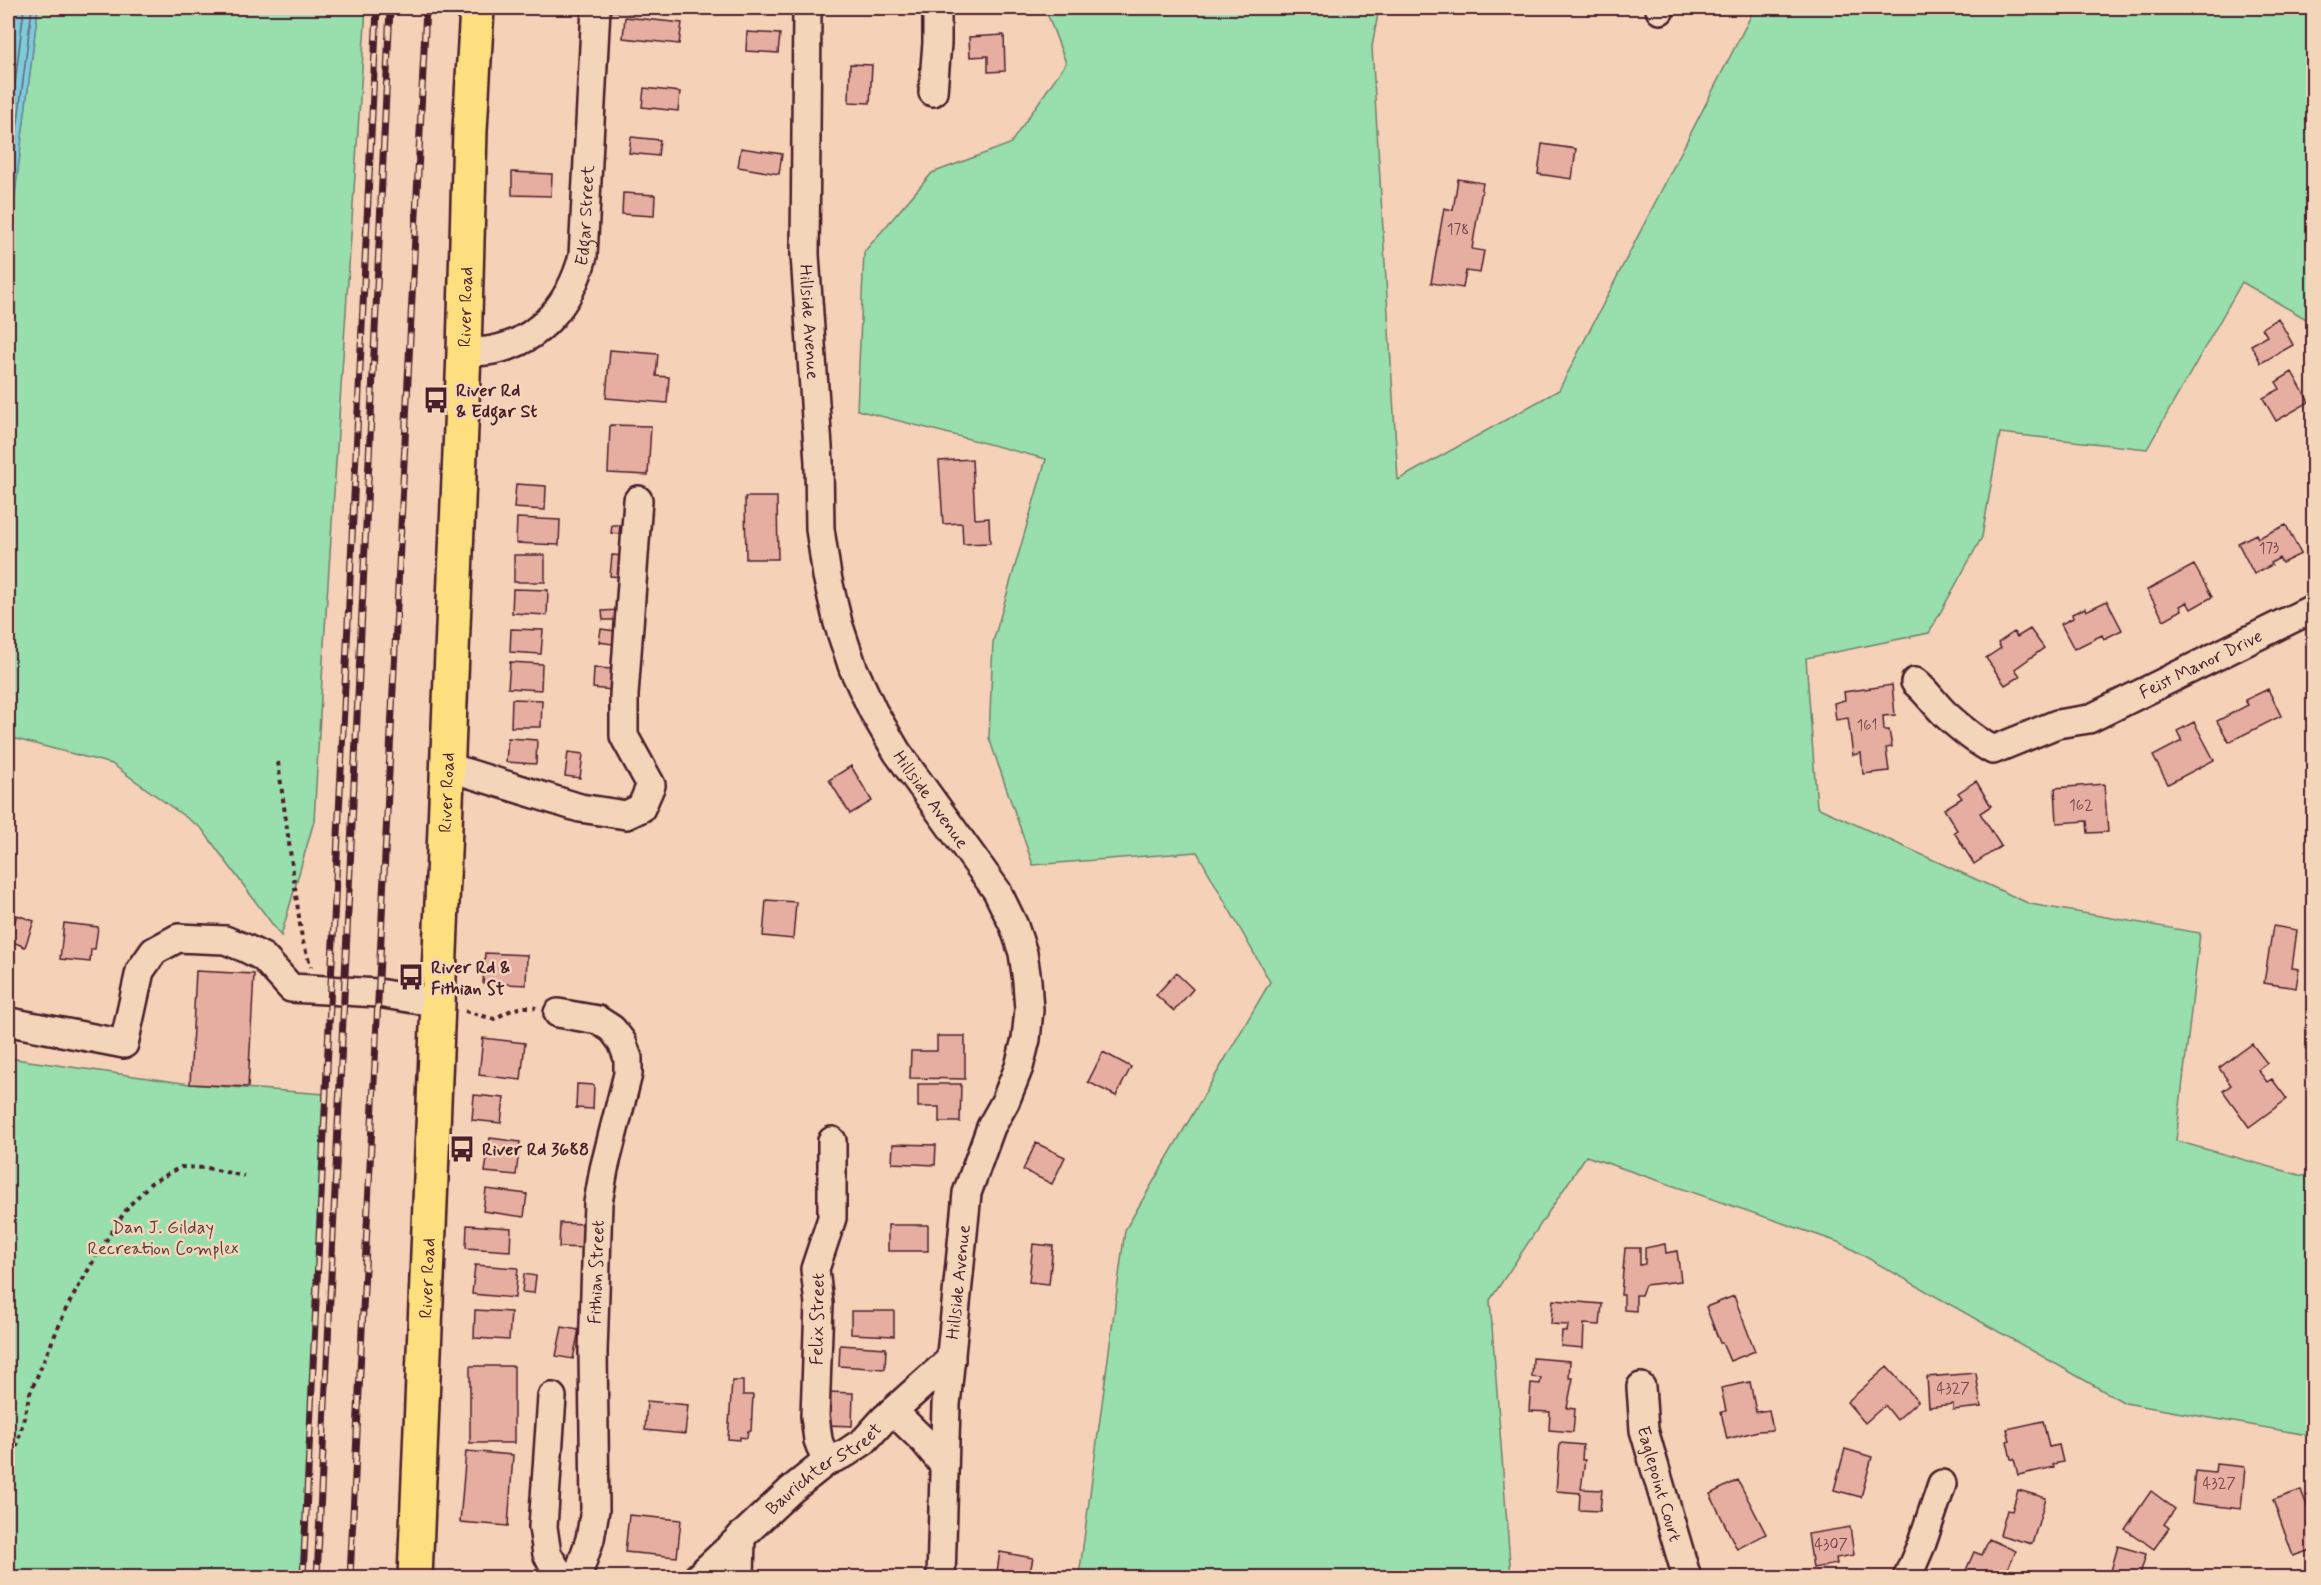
<svg xmlns="http://www.w3.org/2000/svg" width="2321" height="1585" font-family="Mynerve,sans-serif">
	<style>
		.green { fill: #98dfad; stroke: #717f6c; stroke-width: 1.5 }
		.water { fill: #7ecbdc; stroke: #698695; stroke-width: 1.5 }
		.lines { fill: none; stroke-linecap: round; stroke-linejoin: round }
		.shore { stroke: #5f6472; stroke-width: 1.5 }
		.building { fill: #e6aea1; stroke: #4a1f2b; stroke-width: 1.5 }
		.minor-casing { stroke: #4a1f2b; stroke-width: 32 }
		.major-casing { stroke: #4a1f2b; stroke-width: 38 }
		.path { stroke: #4a1f2b; stroke-width: 4; stroke-dasharray: 4.5 4.5; stroke-linecap: butt }
		.minor { stroke: #f3d5b9; stroke-width: 27 }
		.major { stroke: #fedf80; stroke-width: 33 }
		.rail-casing { stroke: #4a1f2b; stroke-width: 7 }
		.rail { stroke: #f3d5b9; stroke-width: 4.5; stroke-dasharray: 14; stroke-linecap: butt }
		.labels { text-anchor: middle; stroke-width: 5; stroke-linejoin: round; paint-order: stroke }
		.number-label { font-size: 15px; fill: #714348 }
		.street-label { font-size: 18px; fill: #4a1f2b; stroke: #f3d5b9 }
		.poi-label { font-size: 18px; font-weight: bold; fill: #4a1f2b; stroke: #f3d5b9; text-anchor: start }
		.park-label { font-size: 18px; fill: #563c3e; stroke: #f3d5b9 }
	</style>
	<rect width="100%" height="100%" fill="#f5d1b7"/>
	<filter id="ink" filterUnits="userSpaceOnUse"><feTurbulence type="fractalNoise" baseFrequency=".0167" numOctaves="2"/><feDisplacementMap in="SourceGraphic" scale="12" xChannelSelector="R" yChannelSelector="G"/><feConvolveMatrix kernelMatrix="1 2 1 2 8 2 1 2 1" color-interpolation-filters="sRGB"/></filter>
	<g filter="url(#ink)">
		<path class="green" d="M38 8H366L324 644 314 821 281 936 202 829 112 764 8 737V250Z
			M1045 8H1379L1372 47 1398 480 1559 390 1755 8H2313V323L2242 282 2147 449 2000 433 1982 537 1929 633 1806 658 1817 807 2030 904 2200 933 2176 1141 2303 1176 2313 1172V1436L2125 1403 1841 1243 1586 1156 1490 1300 1511 1577H1079L1125 1230 1270 982 1197 852 1033 865 989 738 993 642 1046 459 857 410 864 252 932 173 1010 144 1066 63Z
			M8 1058 190 1084 325 1094 303 1577H8Z"/>
		<path class="water" d="M8 8H38L8 250Z"/>
		<g class="lines">
			<path class="shore" d="M8 70 15 8
				M8 142 24 8
				M8 202 32 8"/>
		</g>
		<path class="building" d="M613 8H636L635 13 612 11Z
			M625 17 682 23 679 44 623 38Z
			M747 32 780 34 778 53 746 51Z
			M1004 35 1005 71 988 72V56L970 57 969 37Z
			M850 64 872 65 870 103 849 102Z
			M644 88 680 92 678 111 642 107Z
			M631 137 660 140 658 156 629 153Z
			M1542 144 1576 149 1572 179 1538 174Z
			M741 148 782 154 779 174 738 167Z
			M512 172 552 174 551 196 512 195Z
			M1458 179 1483 183 1472 249 1484 251 1480 273 1466 271 1463 288 1431 283 1444 208 1453 210Z
			M623 193 655 195 654 216 622 214Z
			M2278 318 2293 345 2261 363 2251 345 2267 336 2262 328Z
			M610 350 658 354 656 376 669 377 667 403 606 398Z
			M2292 372 2309 402 2276 421 2263 398 2280 389 2276 382Z
			M610 425 651 426 648 475 608 473Z
			M972 459 975 519 989 518 990 543 963 544 962 523 943 524 939 461Z
			M516 484 546 486 545 510 514 508Z
			M745 497H777L778 559H746Z
			M517 518 560 520 559 545 516 543Z
			M612 525H620L619 534 611 533Z
			M2286 525 2301 554 2282 563 2279 558 2271 563 2272 565 2254 574 2238 543 2256 534 2258 538Z
			M514 555H545V582H514Z
			M612 555 624 556 623 577 610 576Z
			M2194 565 2212 597 2191 609 2187 602 2180 606 2182 610 2164 620 2147 590Z
			M513 589 548 590 547 615 512 613Z
			M2107 601 2122 630 2104 639 2102 635 2074 649 2061 624 2073 618 2072 614 2085 608 2086 611Z
			M620 610V620H603L602 611Z
			M511 629 543 630 541 654 510 652Z
			M601 629 615 631 613 644 599 642Z
			M2030 629 2044 648 2015 669 2020 676 2005 685 1986 658 2001 648 1998 643 2014 632 2017 637Z
			M510 662 542 664 541 690 508 688Z
			M594 668 614 669 612 690 593 688Z
			M1892 685 1895 715 1883 716 1884 730H1889L1892 747 1886 748 1889 771 1863 774 1861 753 1853 755 1848 718 1836 720 1834 703 1845 700 1844 692Z
			M2268 689 2281 716 2229 742 2217 721 2248 705 2245 700Z
			M512 699 542 700 541 727H511Z
			M2194 722 2214 760 2168 784 2153 756 2182 741 2177 731Z
			M508 738 537 740 536 764 506 762Z
			M568 752 583 754 580 778 565 776Z
			M851 766 872 801 850 814 829 780Z
			M1976 781 1991 806 1980 813 2001 846 1974 864 1954 832 1957 830 1944 809 1962 798 1958 793Z
			M2104 784 2108 832 2088 833 2087 821 2057 823 2055 788Z
			M766 900 796 902 793 939 763 936Z
			M17 915 34 921 25 947 8 940Z
			M64 923 98 927 95 949H91L90 962 60 959Z
			M2273 926 2297 930 2292 968 2299 969 2296 988 2264 983Z
			M485 953 527 955 526 985 483 983Z
			M196 971 254 974 248 1087 190 1084Z
			M1176 973 1193 989 1174 1011 1156 995Z
			M937 1036H965V1079L910 1078 911 1051H937Z
			M483 1038 525 1043 521 1080 479 1075Z
			M2252 1044 2267 1063 2258 1070 2267 1082 2272 1079 2287 1099 2249 1127 2223 1091 2231 1085 2219 1068Z
			M1103 1052 1131 1067 1116 1096 1088 1082Z
			M577 1084 594 1085 593 1109 576 1108Z
			M918 1084H961L960 1122H939V1107H918Z
			M474 1095 504 1098 501 1123 472 1120Z
			M490 1138 520 1142 516 1175 485 1172Z
			M1036 1143 1065 1157 1052 1184 1023 1170Z
			M893 1144 936 1145 935 1165 892 1163Z
			M486 1189 527 1194 524 1217 483 1211Z
			M560 1223 586 1224 585 1248 559 1247Z
			M467 1225 511 1228 510 1251 466 1248Z
			M888 1225H928V1251H888Z
			M1033 1244 1053 1246 1049 1284 1029 1282Z
			M1665 1244 1666 1253 1677 1251 1681 1281 1645 1285 1641 1295H1636V1311L1624 1310V1295H1621L1625 1248H1640V1265L1645 1264V1248Z
			M475 1265 518 1268 515 1298 472 1294Z
			M524 1274 536 1276 534 1293 522 1292Z
			M1734 1296 1755 1351 1730 1361 1722 1343H1720L1706 1307Z
			M1553 1300 1602 1304 1600 1325 1584 1324 1583 1348 1561 1346 1562 1331 1567 1332 1568 1325 1551 1324Z
			M475 1310 511 1312 509 1340 474 1338Z
			M851 1311H894V1336L851 1334Z
			M562 1327 579 1330 573 1359 556 1356Z
			M840 1345 886 1348 885 1369 839 1366Z
			M1533 1358 1570 1361 1569 1378H1573L1567 1408 1575 1409 1573 1432 1549 1430 1550 1412 1529 1411 1531 1383 1540 1384 1541 1378 1532 1377Z
			M470 1366H514V1443H470Z
			M1887 1367 1918 1401 1897 1420 1885 1405 1865 1423 1847 1402Z
			M1976 1373 1981 1407 1953 1410V1404L1929 1407 1927 1377Z
			M732 1381H743V1395H753L751 1431H748L747 1438 740 1437V1440L728 1439Z
			M1750 1382 1756 1412 1769 1410 1773 1430 1758 1431 1727 1439 1721 1412 1726 1411 1721 1388Z
			M828 1392 853 1393 852 1426 826 1425Z
			M647 1401 688 1405 685 1434 645 1430Z
			M2043 1421 2049 1447 2059 1445 2063 1462 2053 1464 2054 1467 2018 1475 2014 1459H2011L2007 1441 2010 1440 2007 1429Z
			M1560 1443 1583 1445 1582 1460H1585L1581 1489 1602 1490 1600 1511 1579 1510 1580 1493 1556 1491Z
			M1845 1449 1872 1457 1861 1497 1834 1490Z
			M466 1451 513 1455 508 1526 460 1522Z
			M2216 1464 2245 1467 2241 1509 2192 1503 2195 1471 2215 1473Z
			M1738 1480 1766 1534 1737 1549 1710 1494Z
			M2018 1490 2046 1498 2032 1544 2000 1535 2007 1510 2012 1511Z
			M2301 1490 2314 1524V1549L2293 1556 2273 1500Z
			M2151 1491 2175 1509 2164 1524 2169 1528 2154 1549 2125 1529Z
			M629 1515 681 1520 677 1557 625 1552Z
			M1850 1527 1854 1555 1836 1558 1837 1564 1813 1568 1808 1534Z
			M1989 1539 2016 1551 2003 1578 1963 1577 1974 1552 1982 1555Z
			M2118 1546 2146 1554 2139 1578H2109Z
			M1000 1552 1033 1558 1029 1577 1031 1578H996Z
			M2298 1571 2314 1577V1578H2296Z"/>
		<g class="lines">
			<g class="minor-casing">
				<g id="minor">
					<path id="s1" d="M807 8 805 255 819 462 820 529 827 576 838 623 853 668 873 711 897 752 997 891 1014 926 1023 953 1027 981 1029 1010 1026 1039 1019 1067 1005 1102 991 1127 967 1193 946 1405 941 1578"/>
					<path d="M1660 10 1661 8"/>
					<path d="M933 92 937 43V8"/>
					<path id="s2" d="M464 352C474 352 483 352 493 350 541 341 571 301 583 256L596 8"/>
					<path id="s3" d="M1915 682C1926 691 1934 703 1944 713 1958 726 1976 741 1993 750L2057 724 2089 719 2314 608"/>
					<path d="M448 767 580 808 626 815 641 808 651 785 624 736V695L638 500"/>
					<path d="M558 1013 598 1020 612 1029 622 1042 628 1058V1074L604 1169 598 1203 593 1352 595 1510 590 1539 577 1578"/>
					<path d="M10 1022 124 1044 140 971 154 951 178 938 225 940 245 948 263 957 291 988 378 993 438 1003"/>
					<path id="s4" d="M1641 1387 1644 1430 1687 1578"/>
					<path d="M552 1397 543 1527 547 1554 562 1578"/>
					<path d="M893 1411 924 1441 944 1465"/>
					<path d="M826 1462 818 1440 815 1416 819 1304 815 1269 832 1218V1141"/>
					<path id="s5" d="M697 1578 791 1490 826 1462 846 1453 864 1441 884 1419 951 1359"/>
					<path d="M740 1578 741 1536"/>
					<path d="M1907 1578 1922 1543 1942 1484"/>
				</g>
			</g>
			<g class="major-casing">
				<g id="major">
					<path id="s6" d="M415 1578 464 352 470 130 477 8"/>
				</g>
			</g>
			<path class="path" d="M278 762 302 939 311 967
				M465 1011 494 1019C507 1012 521 1004 536 1008
				M8 1482 30 1393 67 1307 98 1253 128 1207 151 1183 181 1167 207 1168 244 1176"/>
			<use href="#minor" class="minor"/>
			<use href="#major" class="major"/>
			<g class="rail-casing">
				<path id="rail" d="M303 1578 377 8
					M317 1578 390 8
					M350 1578 426 8"/>
			</g>
			<use href="#rail" class="rail"/>
		</g>
	</g>
	<defs>
		<g id="bus-bare" transform="scale(2.07)"><path d="M-5-6H5V4H4V6H2V4H-2V6H-4V4H-5ZM-3.5-4V0h7V-4ZM-3.5 1.2v1.5H-2V1.2ZM2 1.2v1.5H3.5V1.2Z" fill="#4a1f2b" stroke="#f3d5b9" stroke-width="2.5" paint-order="stroke"/></g>
	</defs>
	<g fill-rule="evenodd">
		<use href="#bus-bare" x="436" y="400"/>
		<use href="#bus-bare" x="411" y="977"/>
		<use href="#bus-bare" x="462" y="1149"/>
	</g>
	<g class="labels">
		<g class="number-label">
			<text x="1458" y="234">178</text>
			<text x="2269" y="553">173</text>
			<text x="1867" y="730">161</text>
			<text x="2081" y="810">162</text>
			<text x="1953" y="1393">4327</text>
			<text x="2219" y="1488">4327</text>
			<text x="1831" y="1549">4307</text>
		</g>
		<g class="street-label">
			<text dy="6" stroke="none"><textPath href="#s2" startOffset="207">Edgar Street</textPath></text>
			<text dy="6" stroke="none"><textPath href="#s6" startOffset="1272">River Road</textPath></text>
			<text dy="6" stroke="none"><textPath href="#s1" startOffset="314">Hillside Avenue</textPath></text>
			<text dy="6" stroke="none"><textPath href="#s3" startOffset="330">Feist Manor Drive</textPath></text>
			<text dy="6" stroke="none"><textPath href="#s6" startOffset="786">River Road</textPath></text>
			<text dy="6" stroke="none"><textPath href="#s1" startOffset="818">Hillside Avenue</textPath></text>
			<text transform="translate(596 1272) rotate(-88)" y="6">Fithian Street</text>
			<text dy="6" stroke="none"><textPath href="#s6" startOffset="300">River Road</textPath></text>
			<text transform="translate(958 1282) rotate(-84)" y="6">Hillside Avenue</text>
			<text transform="translate(817 1319) rotate(-89)" y="6">Felix Street</text>
			<text dy="6" stroke="none"><textPath href="#s5" startOffset="168">Baurichter Street</textPath></text>
			<text dy="6" stroke="none"><textPath href="#s4" startOffset="99">Eaglepoint Court</textPath></text>
		</g>
		<g class="poi-label">
			<text x="456" y="396">River Rd<tspan x="456" dy="21">&amp; Edgar St</tspan></text>
			<text x="431" y="973">River Rd &amp;<tspan x="431" dy="21">Fithian St</tspan></text>
			<text x="482" y="1155">River Rd 3688</text>
		</g>
		<g class="park-label">
			<text x="163" y="1233">Dan J. Gilday<tspan x="163" dy="21">Recreation Complex</tspan></text>
		</g>
	</g>
	<rect width="2321" height="1585" fill="none" stroke="#f3d5b9" stroke-width="30"/>
	<rect x="15" y="15" width="2291" height="1555" fill="none" stroke="#4a1f2b" stroke-width="2" filter="url(#ink)"/>
</svg>
